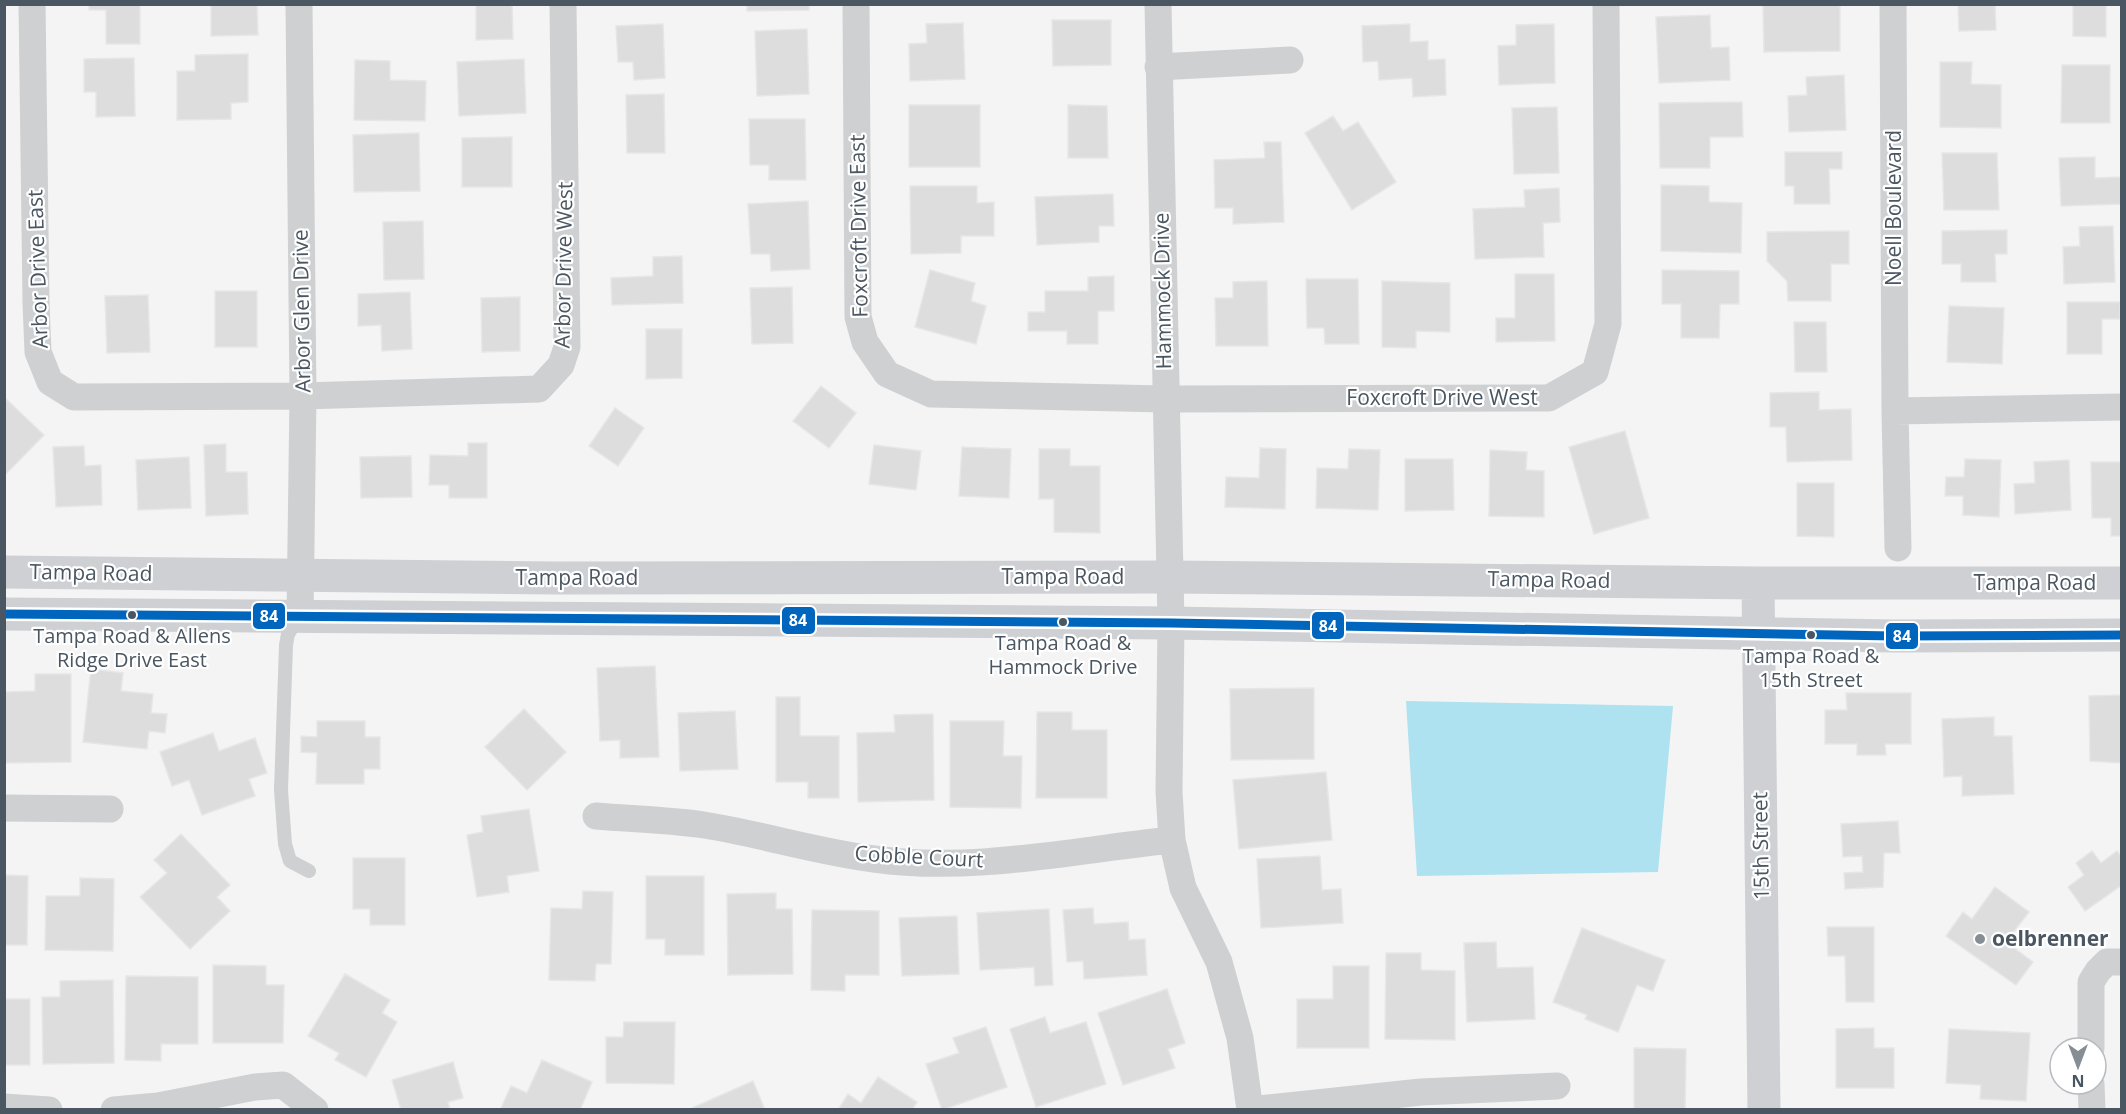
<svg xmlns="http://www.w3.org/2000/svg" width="2126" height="1114" font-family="'Open Sans',sans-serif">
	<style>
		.water { fill: #aee2f0 }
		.building { fill: #ddddde; stroke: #e5e6e7; stroke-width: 1.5 }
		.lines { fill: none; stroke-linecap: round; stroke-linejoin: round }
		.lane { stroke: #ced0d2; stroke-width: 14 }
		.street { stroke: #ced0d2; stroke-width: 27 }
		.secondary { stroke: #ced0d4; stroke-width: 33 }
		.bus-1-casing { stroke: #fff; stroke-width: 14 }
		.bus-1 { stroke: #0065bd; stroke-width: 9 }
		.bus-dot { fill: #4a5661; stroke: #fff; stroke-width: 2 }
		.poi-dot { fill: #868d94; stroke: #fff; stroke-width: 2 }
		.labels { text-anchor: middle; stroke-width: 4.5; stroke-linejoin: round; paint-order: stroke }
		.bus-label { font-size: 20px; fill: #4a5661; stroke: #fff }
		.street-label { font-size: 21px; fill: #4a5661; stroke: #fff }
		.poi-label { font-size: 21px; font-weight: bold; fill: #4a5661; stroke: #fff; text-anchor: start }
		.line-badge { stroke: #fff; stroke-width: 2 }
		.badge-label { font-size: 16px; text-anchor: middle; font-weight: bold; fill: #fff }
	</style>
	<rect width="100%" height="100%" fill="#f4f4f4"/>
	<path class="water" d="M1406 701 1673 706 1658 872 1417 876Z"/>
	<path class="building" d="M89 4H140V44H106V10H89Z
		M211 4H257L258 35 211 36Z
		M476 4H512L513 39 476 40Z
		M747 4H809V10L747 11Z
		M1763 4H1840V51L1764 52Z
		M1958 4H1995L1996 30 1959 31Z
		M2073 4H2106V37L2073 36Z
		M1710 15 1711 48 1729 47 1730 80 1659 83 1656 17Z
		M1052 20H1111V65L1053 66Z
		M963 23 965 79 910 81 909 44 927 43 926 24Z
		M663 24 665 78 634 80 633 62H618L616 26Z
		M1410 24V42L1428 41V60L1445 59 1446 95 1413 97 1412 78 1379 80 1378 61 1363 62 1362 26Z
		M1554 24 1555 83 1499 85 1498 46 1516 45V25Z
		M807 29 809 94 757 96 755 31Z
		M248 54V102L231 103V119L177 120V71H195V55Z
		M134 58 135 116 96 117V92H84V59Z
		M524 59 526 113 459 116 457 62Z
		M355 60 390 61V80L426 81 425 121 354 120Z
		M1940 62H1972L1971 84 2001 85V128L1940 127Z
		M2062 65H2110V123H2061Z
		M1844 75 1846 130 1789 132 1788 96 1807 95 1806 77Z
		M664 94 665 153H627L626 95Z
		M1742 102 1743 137H1710V168H1660L1659 103Z
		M909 105H980V167H909Z
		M1068 105 1107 106 1108 158H1068Z
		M1557 107 1559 173 1514 174 1512 108Z
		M1333 116 1343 131 1358 122 1396 182 1352 210 1305 133Z
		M749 119H805L806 180H769V165H750Z
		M419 133 420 191 354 192 353 135Z
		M512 137V187H462V138Z
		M1264 142H1281L1284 222 1233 224V208H1215L1214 160 1265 158Z
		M1785 152H1842V169H1829L1830 204H1794V186H1785Z
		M1942 153H1997L1999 210H1944Z
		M2095 157V178L2121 177 2122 204 2061 206 2059 158Z
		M1661 185 1709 186V202L1742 203 1741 253 1661 251Z
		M910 186H977V203L994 202V236H961V253L911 254Z
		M1559 188 1560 222 1543 223 1544 257 1475 259 1473 209 1525 207 1524 190Z
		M1113 194 1114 226H1099V242L1037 245 1035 197Z
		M808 201 810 269 771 271 770 254H751L748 204Z
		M423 221 424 279 384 280 383 222Z
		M2113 226 2115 282 2064 284 2063 247 2080 246 2079 227Z
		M2007 230V254H1995L1996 282H1961V264H1942V231Z
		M1849 231V264H1831V301H1788L1787 281 1767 261V232Z
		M682 256 683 303 612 305 611 278 653 276V257Z
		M930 270 975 283 971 301 986 306 976 344 915 327Z
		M1662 270 1739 271V304H1720L1719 338H1681V304H1662Z
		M1515 274H1554L1555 341 1496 342V318H1515Z
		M1114 276V311H1098V344H1067V331H1028V312H1045V291H1088V277Z
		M1306 279H1358L1359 344H1325L1324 328H1307Z
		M1267 281 1268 346H1216L1215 298H1233V282Z
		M1382 281 1450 283V332L1416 331V348L1382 347Z
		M792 287 793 343 752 344 750 288Z
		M215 291H257V347H215Z
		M410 292 412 349 382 351 381 325 358 326V294Z
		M148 295 150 352 107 353 105 296Z
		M520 297V351L482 352 481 298Z
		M2067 302H2120V319H2102V354H2067Z
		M1949 306 2004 308 2002 364 1947 362Z
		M1794 322H1826L1827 372H1795Z
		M646 329H682V378L646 379Z
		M821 386 856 413 829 448 793 421Z
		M1819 392V410L1851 409 1852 460 1787 462 1786 427H1770V393Z
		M4 397 44 435 5 475H4Z
		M615 408 644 428 618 466 589 446Z
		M1625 431 1649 518 1594 534 1569 447Z
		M468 443H487V498H449V485H429L430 455 468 456Z
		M226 444V472H247L248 514 206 516 204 445Z
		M874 445 921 451 916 490 869 484Z
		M84 446 85 466 101 465 102 505 56 507 53 447Z
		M962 447 1011 449 1009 498 959 496Z
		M1260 448 1286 449 1285 509 1225 507 1226 477 1259 478Z
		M1039 449H1070V466H1100V533L1054 532V499H1039Z
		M1349 449 1380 450 1378 510 1316 508 1317 468 1348 469Z
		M1490 450 1527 452 1526 470 1544 471V517L1489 516Z
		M411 456 412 497 361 498 360 457Z
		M189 457 191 508 138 510 136 460Z
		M1405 459H1453L1454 510 1405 511Z
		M1965 459 2001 460 1999 517 1963 515V496H1945L1946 477H1964Z
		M2069 460 2071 510 2015 514 2014 484 2035 483 2034 462Z
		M2091 462H2122V536H2111V518H2092Z
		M1797 483H1834V537L1797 536Z
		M655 666 659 757 620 758V740L600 741 597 668Z
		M91 669 123 673 121 691 153 694 151 713 167 714 165 733 149 731 147 749 83 742Z
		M35 674H71V762L4 763V692L35 691Z
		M1314 688V759L1231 760 1230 689Z
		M1846 693H1911V744H1885L1886 755H1857V744H1825V710H1847Z
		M2122 695V763L2090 761 2089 696Z
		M776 697H800V736H839V798H808V782H776Z
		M524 709 566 752 527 790 485 747Z
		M735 711 738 769 680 771 678 713Z
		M1037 712H1072V730H1107V798H1036Z
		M933 714 934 800 858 802 857 733 895 732 894 715Z
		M1994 717V736H2012L2014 794 1962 796V776L1944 777 1942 719Z
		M317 721H365V737H380V769H364V784H316L317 753 301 752V736L317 737Z
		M950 721H1004L1003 756H1022L1021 808 950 807Z
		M213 733 219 751 255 738 267 773 249 779 255 796 202 815 189 780 172 786 160 752Z
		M1326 772 1332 840 1239 849 1233 780Z
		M529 809 539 871 507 876 509 892 477 897 467 835 483 832 481 816Z
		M1898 821 1900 853H1884L1883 887 1845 889 1844 873 1863 872 1862 856 1843 857 1841 824Z
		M181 834 230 885 217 897 230 911 190 949 140 897 167 873 154 860Z
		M2092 851 2101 863 2117 851 2122 857V885L2085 911 2068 887 2084 875 2076 863Z
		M1320 856 1322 890 1341 889 1343 923 1261 928 1257 859Z
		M353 858H405V925H370V909H353Z
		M4 875 28 876 27 945H4Z
		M646 876H704V955H665V939H646Z
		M80 878 114 879 113 951 45 950 46 896H80Z
		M1995 887 2029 912 2006 942 2033 962 2016 985 1946 936 1963 912 1972 919Z
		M583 891 613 892 611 964H596L595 981 549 980 551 908 582 909Z
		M776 893V909H792L793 974 728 975 727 894Z
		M1093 908 1094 924 1128 922 1129 940 1145 939 1147 975 1084 979 1083 961 1067 962 1063 910Z
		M1049 909 1053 985 1035 986 1034 967 980 970 977 913Z
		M812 910 879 911V975H845V991L811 990Z
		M957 916 959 974 902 976 899 918Z
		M1827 927H1874V1002H1846L1845 956H1828Z
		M1582 928 1665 960 1653 991 1637 985 1618 1032 1585 1019 1587 1015 1553 1002Z
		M1496 942 1497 968 1533 967 1535 1019 1467 1022 1464 943Z
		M1386 953H1421V970L1455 971V1040L1385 1039Z
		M213 965 266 966V985H284L283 1043H213Z
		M1333 966H1369V1048H1297V999H1333Z
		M345 974 390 1000 382 1013 397 1022 366 1077 335 1060 339 1053 308 1036Z
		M126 976 198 977V1044H161V1061L125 1060Z
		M113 980 114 1063 43 1064 42 997H60V981Z
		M1167 989 1185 1043 1168 1049 1175 1068 1123 1085 1098 1013Z
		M4 999H30V1065H4Z
		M1045 1017 1050 1033 1086 1022 1106 1084 1036 1107 1010 1029Z
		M624 1022H675L674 1084 606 1083V1037H623Z
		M986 1027 1007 1087 942 1110 926 1064 959 1053 953 1038Z
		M1874 1028V1048H1894V1088H1836V1029Z
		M1949 1029 2030 1033 2026 1101 1980 1099 1981 1085 1946 1083Z
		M1634 1048 1686 1049 1685 1110H1634Z
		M542 1060 592 1082 580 1110H500L511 1086 527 1093Z
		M453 1062 463 1098 448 1102 450 1110H401L392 1080Z
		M878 1077 917 1102 912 1110H838L848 1094 861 1103Z
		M753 1081 765 1110H692V1108Z"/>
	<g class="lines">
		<path class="lane" d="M298 618 288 634 286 645 281 790 285 844 290 861 309 871"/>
		<path class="street" d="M32 4 36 303 38 352 50 382 74 397 303 396 539 389 561 365 567 347 563 4
			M299 4 303 396 300 617
			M856 4 858 317 865 342 887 374 931 394 1165 399 1549 398 1595 372 1608 324 1606 4
			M1158 4 1171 623 1169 792 1172 840 1183 888 1219 962 1240 1038 1250 1110
			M1893 4 1895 411 1898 548
			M1158 67 1290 60
			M1895 411 2122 407
			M4 808 110 809
			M596 816C632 819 669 820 704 825 761 834 817 852 874 859 973 873 1073 850 1172 840
			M2091 1048V982L2098 971 2107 962H2122
			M2091 1084 2092 1110
			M4 1107 49 1110
			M114 1110 158 1106 255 1087 283 1085 315 1110
			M1249 1110 1421 1092 1557 1086"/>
		<path class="secondary" d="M4 572 556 578 1169 577 1758 583H2122
			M1758 583 1764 1110
			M4 614 1171 623 1894 636 2122 635"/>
		<g class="bus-1-casing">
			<path id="bus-1" d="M4 614 1171 623 1894 636 2122 635"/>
		</g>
		<use href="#bus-1" class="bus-1"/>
	</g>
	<g class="bus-dot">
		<circle cx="132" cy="615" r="5"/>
		<circle cx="1063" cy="622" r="5"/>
		<circle cx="1811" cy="635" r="5"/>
	</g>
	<circle class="poi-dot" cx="1980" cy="939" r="6"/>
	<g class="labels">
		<g class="bus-label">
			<text x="132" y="643">Tampa Road &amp; Allens<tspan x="132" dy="24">Ridge Drive East</tspan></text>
			<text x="1063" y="650">Tampa Road &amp;<tspan x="1063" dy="24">Hammock Drive</tspan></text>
			<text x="1811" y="663">Tampa Road &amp;<tspan x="1811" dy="24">15th Street</tspan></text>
		</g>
		<g class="street-label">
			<text transform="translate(1894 208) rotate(-90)" y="7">Noell Boulevard</text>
			<text transform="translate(859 226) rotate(-91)" y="7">Foxcroft Drive East</text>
			<text transform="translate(564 265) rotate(-89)" y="7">Arbor Drive West</text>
			<text transform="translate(38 269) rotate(-92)" y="7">Arbor Drive East</text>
			<text transform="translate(1163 291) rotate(-91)" y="7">Hammock Drive</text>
			<text transform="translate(302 311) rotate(-91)" y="7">Arbor Glen Drive</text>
			<text x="1442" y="405">Foxcroft Drive West</text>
			<text transform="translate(91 573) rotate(1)" y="7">Tampa Road</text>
			<text x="1063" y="584">Tampa Road</text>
			<text x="577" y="585">Tampa Road</text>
			<text transform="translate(1549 580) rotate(1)" y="7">Tampa Road</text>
			<text x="2035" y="590">Tampa Road</text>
			<text transform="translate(1761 846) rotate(-91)" y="7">15th Street</text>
			<text transform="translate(919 857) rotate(3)" y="7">Cobble Court</text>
		</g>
		<g class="poi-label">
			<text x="1992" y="946">oelbrenner</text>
		</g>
	</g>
	<g class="line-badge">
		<rect x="252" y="602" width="34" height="28" rx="6" fill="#0065bd"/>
		<rect x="781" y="606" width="35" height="29" rx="6" fill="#0065bd"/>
		<rect x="1311" y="611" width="34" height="29" rx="6" fill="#0065bd"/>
		<rect x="1885" y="622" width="34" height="28" rx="6" fill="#0065bd"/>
	</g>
	<g class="badge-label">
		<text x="269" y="622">84</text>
		<text x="798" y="626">84</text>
		<text x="1328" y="632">84</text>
		<text x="1902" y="642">84</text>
	</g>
	<rect width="2126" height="1114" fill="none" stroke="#4a5661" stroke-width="12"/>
	<g transform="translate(2078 1066) rotate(180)"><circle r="28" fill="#ffffff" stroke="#b7bbc0" stroke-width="1.5"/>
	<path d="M0-4.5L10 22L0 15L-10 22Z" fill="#868d94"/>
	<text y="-9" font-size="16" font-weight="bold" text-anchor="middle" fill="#4a5661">N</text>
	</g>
</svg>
